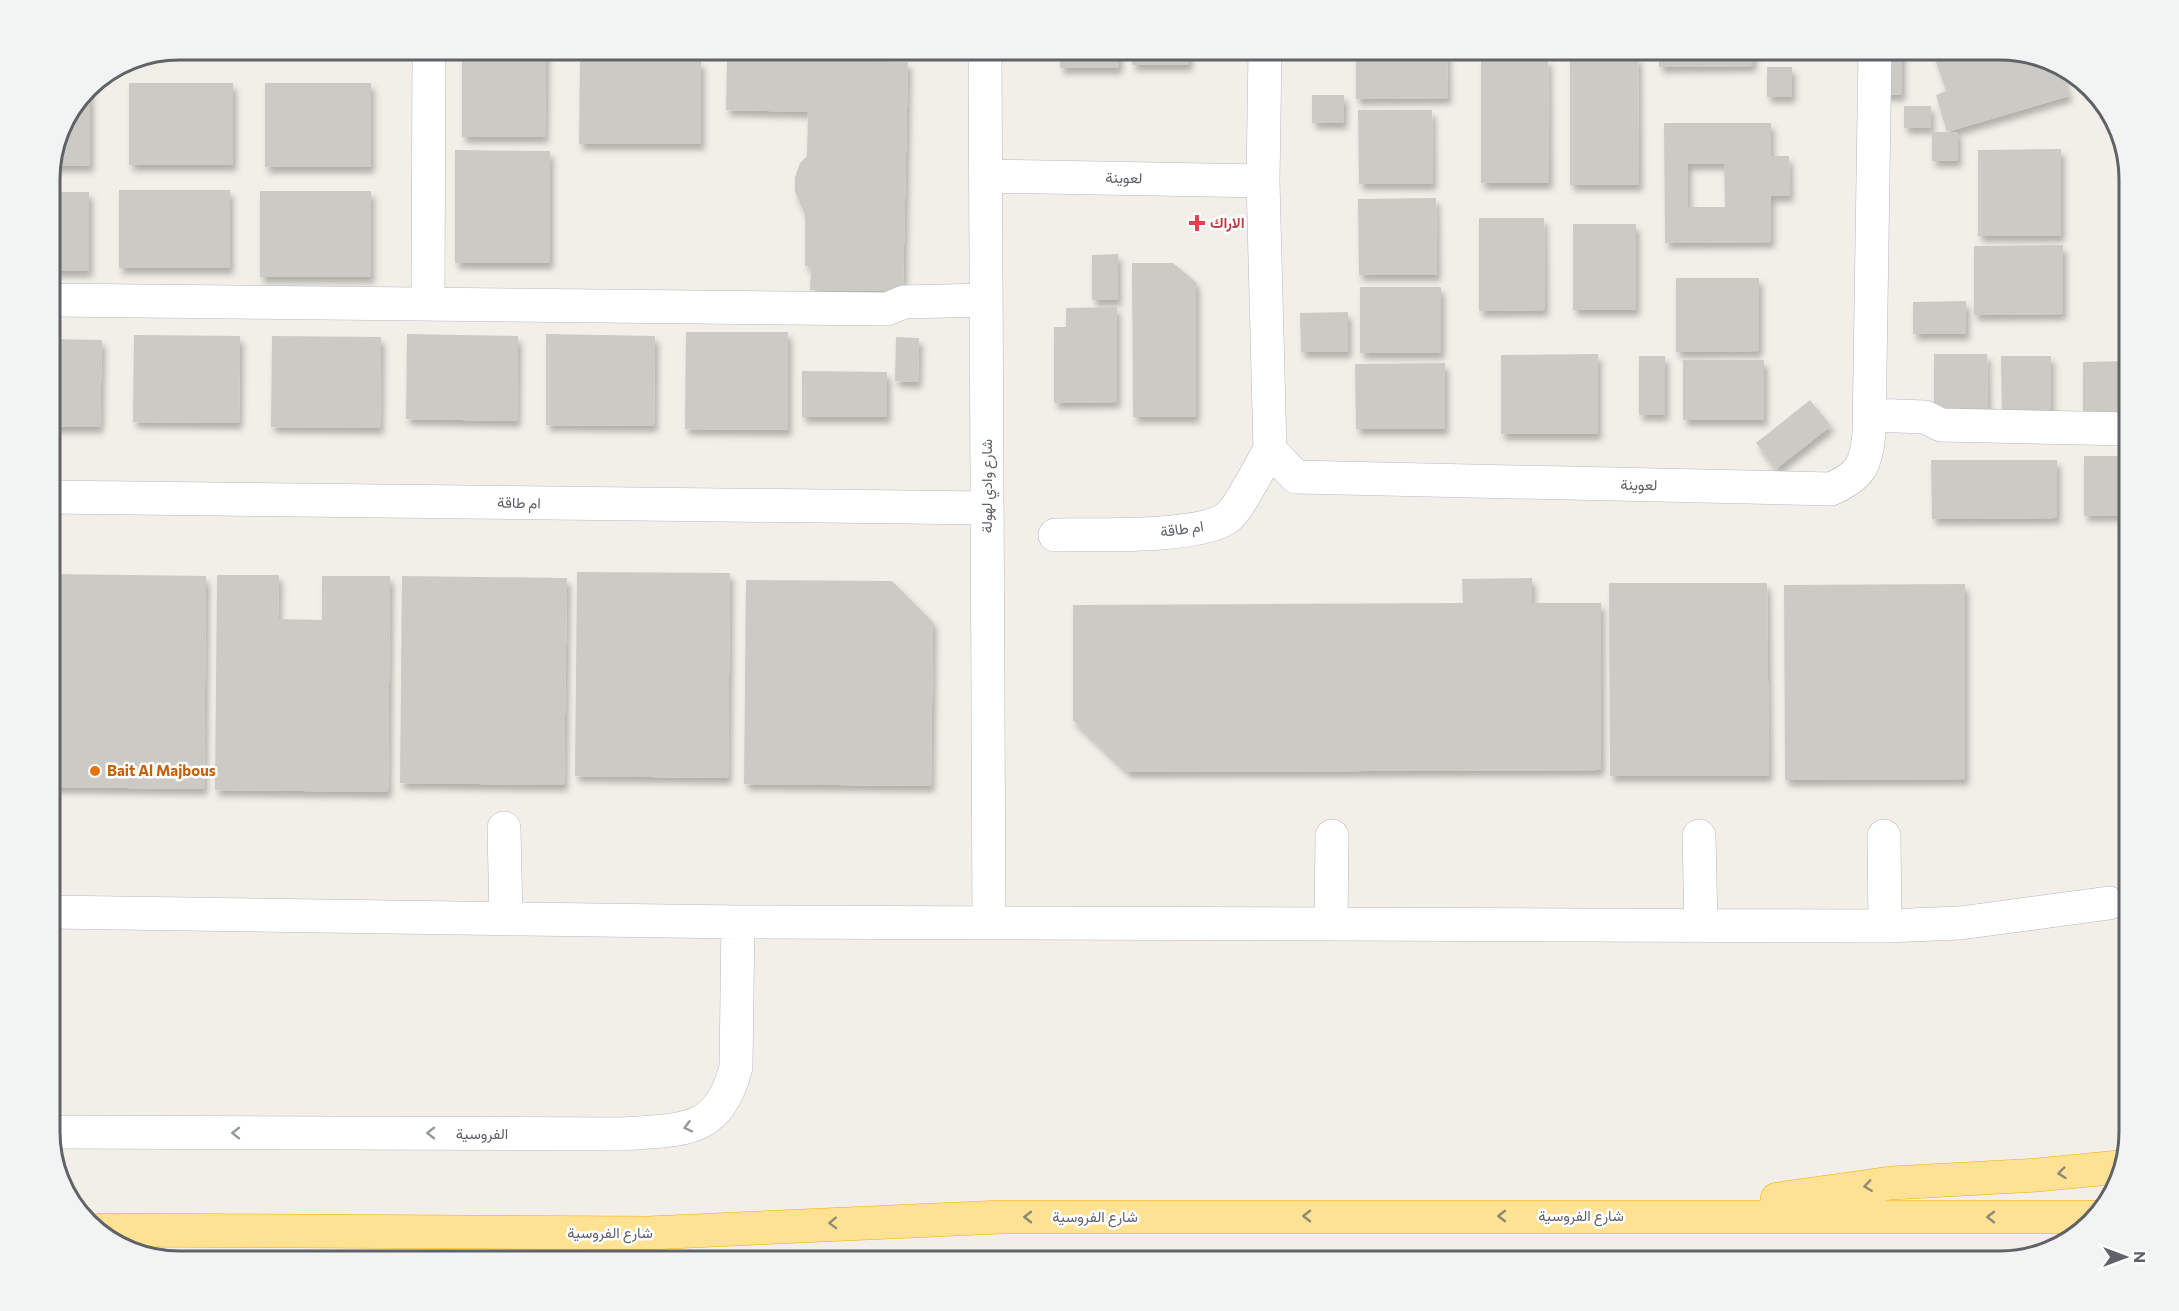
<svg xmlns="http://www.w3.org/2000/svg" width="2179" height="1311" font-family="Commissioner,Vazirmatn,sans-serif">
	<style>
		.building { fill: #cccac5; fill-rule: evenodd; filter: url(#shadow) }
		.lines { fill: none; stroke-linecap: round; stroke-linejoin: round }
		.minor-casing { stroke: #b5b8bc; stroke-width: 34 }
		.highway-casing { stroke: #f9ab00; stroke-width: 34 }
		.minor { stroke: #fff; stroke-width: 33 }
		.highway { stroke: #fde293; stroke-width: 33 }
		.oneway { stroke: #979a9d }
		.oneway2 { stroke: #8e8975 }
		.health-dot { fill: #e0444e; stroke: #fff; stroke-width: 2 }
		.food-dot { fill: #e8710a; stroke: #fff; stroke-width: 2 }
		.labels { text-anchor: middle; stroke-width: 5; stroke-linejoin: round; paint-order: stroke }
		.street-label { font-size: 15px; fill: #5f6368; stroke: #fff }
		.health-label { font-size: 15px; font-weight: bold; fill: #be3a42; stroke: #fff; text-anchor: start }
		.food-label { font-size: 15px; font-weight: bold; fill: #c56008; stroke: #fff; text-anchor: start }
		.rim { fill: none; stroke: #5f6368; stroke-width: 3 }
	</style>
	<defs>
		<filter id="shadow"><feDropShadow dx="3.5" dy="6" stdDeviation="3" flood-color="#0004"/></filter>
	</defs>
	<rect width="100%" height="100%" fill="#f1efe8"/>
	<path class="building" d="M462 50H546L545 137H462Z
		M1060 50H1119V68H1060Z
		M1132 50H1189V65H1132Z
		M1356 50H1447L1448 98 1356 99Z
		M1659 50H1753V66L1659 67Z
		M1880 50H1902V95H1880Z
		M1935 50H2000L2060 66 2069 96 1947 132 1936 95 1946 91 1935 59Z
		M1570 56H1638L1639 185H1570Z
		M727 58 908 62 903 291 810 290 811 266H805V214L795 192V177L800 163 807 156 808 112 726 110Z
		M1481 59H1548L1549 183H1481Z
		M580 61H701V144H579Z
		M1767 67H1792V97H1767Z
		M129 83H233V165H129Z
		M265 83H371V167H265Z
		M90 86V166H51L60 129Z
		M1312 95H1344V123H1312Z
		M1904 106H1931V128H1904Z
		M1358 110H1432L1433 184H1359Z
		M1664 123H1771V156H1789L1790 196H1771V242L1665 243ZM1688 164H1724L1725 207H1688Z
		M1932 132H1958V161H1932Z
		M2061 149V236H1978V150Z
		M455 150 550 151V263H455Z
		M119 190H230V268H119Z
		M260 191H371V277H260Z
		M50 192H89V271H50Z
		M1436 198 1437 275H1359L1358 199Z
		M1479 218H1544L1545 310 1479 311Z
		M1573 224H1636V310H1573Z
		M2063 245V314L1974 315V246Z
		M1118 254V300H1092V255Z
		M1132 263H1173L1196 282V417H1133Z
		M1676 278H1759V351L1676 352Z
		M1360 287H1441V353H1360Z
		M1966 301V334H1913V302Z
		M1117 307V402L1054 403V327H1066V308Z
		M1348 312V352H1301L1300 313Z
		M686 332H788V430L685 429Z
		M407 334 518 336 517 421 406 419Z
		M546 334 655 336 654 426 546 425Z
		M134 335 240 336 239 423 133 422Z
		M272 336 381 337 380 428 271 427Z
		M896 337 919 338 918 382 895 381Z
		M50 339 102 340 100 427H50Z
		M1598 354V434H1501V355Z
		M1934 354H1987L1988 414H1934Z
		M1639 356H1665V415H1639Z
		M2001 356H2051V418H2002Z
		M1683 360H1764V420H1683Z
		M2129 361V419H2083V362Z
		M1445 363V429H1356L1355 364Z
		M802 371 887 372V417H802Z
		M1810 400 1831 426 1776 469 1756 443Z
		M2084 456H2129V515L2084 516Z
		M1931 460H2057V518L1932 519Z
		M577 572 730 573 728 778 575 776Z
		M50 574 206 576 204 789 50 787Z
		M217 575H279L278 619 322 620V576H390L388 792 215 790Z
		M402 576 567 578 564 785 400 783Z
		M1532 578V603H1601V770L1128 772 1073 720V605L1463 603 1462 579Z
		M746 580 892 581 933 622 931 786 744 784Z
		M1609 583H1767L1769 776H1610Z
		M1965 584V779L1785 780 1784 585Z"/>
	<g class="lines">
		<g class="minor-casing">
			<path id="minor" d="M985 50 989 923
				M1265 50 1263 181 1270 450 1296 477 1831 489C1860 476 1866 466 1869 434L1875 50
				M985 176 1263 181
				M50 300 887 309 904 302 985 300
				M428 303 429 50
				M1870 415 1925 417 1941 425 2129 429
				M50 497 987 508
				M1055 535C1094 534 1200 539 1228 517 1239 509 1261 464 1270 450
				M504 828 506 919
				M1699 836 1701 926
				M1884 836 1885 926
				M50 912 738 922 1885 926 1960 923 2109 903
				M1331 924 1332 836
				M50 1132 623 1134C682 1129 719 1135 736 1067L738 922"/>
		</g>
		<g class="highway-casing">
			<path id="highway" d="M1777 1199 1891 1183 2037 1175 2120 1167
				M100 1230 648 1233 1002 1217H2091"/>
		</g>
		<use href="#minor" class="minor"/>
		<use href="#highway" class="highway"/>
	</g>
	<defs><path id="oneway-chevron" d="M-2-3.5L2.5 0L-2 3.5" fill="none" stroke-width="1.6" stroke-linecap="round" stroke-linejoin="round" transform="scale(1.5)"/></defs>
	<g class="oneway">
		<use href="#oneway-chevron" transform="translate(688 1127) rotate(166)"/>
		<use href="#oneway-chevron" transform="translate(236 1133) rotate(-180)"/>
		<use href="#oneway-chevron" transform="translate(431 1133) rotate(-180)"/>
	</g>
	<g class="oneway2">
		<use href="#oneway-chevron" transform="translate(2062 1173) rotate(174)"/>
		<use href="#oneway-chevron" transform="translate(1868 1186) rotate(172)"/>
		<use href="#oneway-chevron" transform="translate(1307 1216) rotate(180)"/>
		<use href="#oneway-chevron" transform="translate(1502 1216) rotate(180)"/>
		<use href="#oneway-chevron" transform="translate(1028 1217) rotate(180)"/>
		<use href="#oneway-chevron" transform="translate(1991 1217) rotate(-180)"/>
		<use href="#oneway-chevron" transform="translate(833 1223) rotate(178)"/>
	</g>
	<path class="health-dot" d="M1194 214h6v6h6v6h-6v6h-6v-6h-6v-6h6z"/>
	<circle class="food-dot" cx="95" cy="771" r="6"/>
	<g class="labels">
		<g class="street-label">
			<text transform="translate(1124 178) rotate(1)" y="5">لعوينة</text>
			<text transform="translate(1639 485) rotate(1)" y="5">لعوينة</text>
			<text transform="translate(987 486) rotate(-90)" y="5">شارع وادي لهولة</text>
			<text transform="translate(519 503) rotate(1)" y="5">ام طاقة</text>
			<text transform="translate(1182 529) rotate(-8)" y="5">ام طاقة</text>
			<text x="482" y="1139">الفروسية</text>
			<text x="1581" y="1221">شارع الفروسية</text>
			<text x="1095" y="1222">شارع الفروسية</text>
			<text x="610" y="1238">شارع الفروسية</text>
		</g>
		<g class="health-label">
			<text x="1210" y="228">الاراك</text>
		</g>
		<g class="food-label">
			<text x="107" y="776">Bait Al Majbous</text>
		</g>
	</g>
	<path d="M0 0H2179V1311H0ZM179 60H2000A119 119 0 0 1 2119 179V1132A119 119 0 0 1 2000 1251H179A119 119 0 0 1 60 1132V179A119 119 0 0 1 179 60Z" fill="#f2f3f3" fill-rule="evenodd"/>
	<path class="rim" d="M179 60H2000A119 119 0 0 1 2119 179V1132A119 119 0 0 1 2000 1251H179A119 119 0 0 1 60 1132V179A119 119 0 0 1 179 60Z"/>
	<g transform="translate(2125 1257) rotate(90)" stroke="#ffffff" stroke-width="4.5" paint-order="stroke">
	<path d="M0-4.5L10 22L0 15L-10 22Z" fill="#5f6368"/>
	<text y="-9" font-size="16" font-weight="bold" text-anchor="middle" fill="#5f6368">N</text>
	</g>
</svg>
